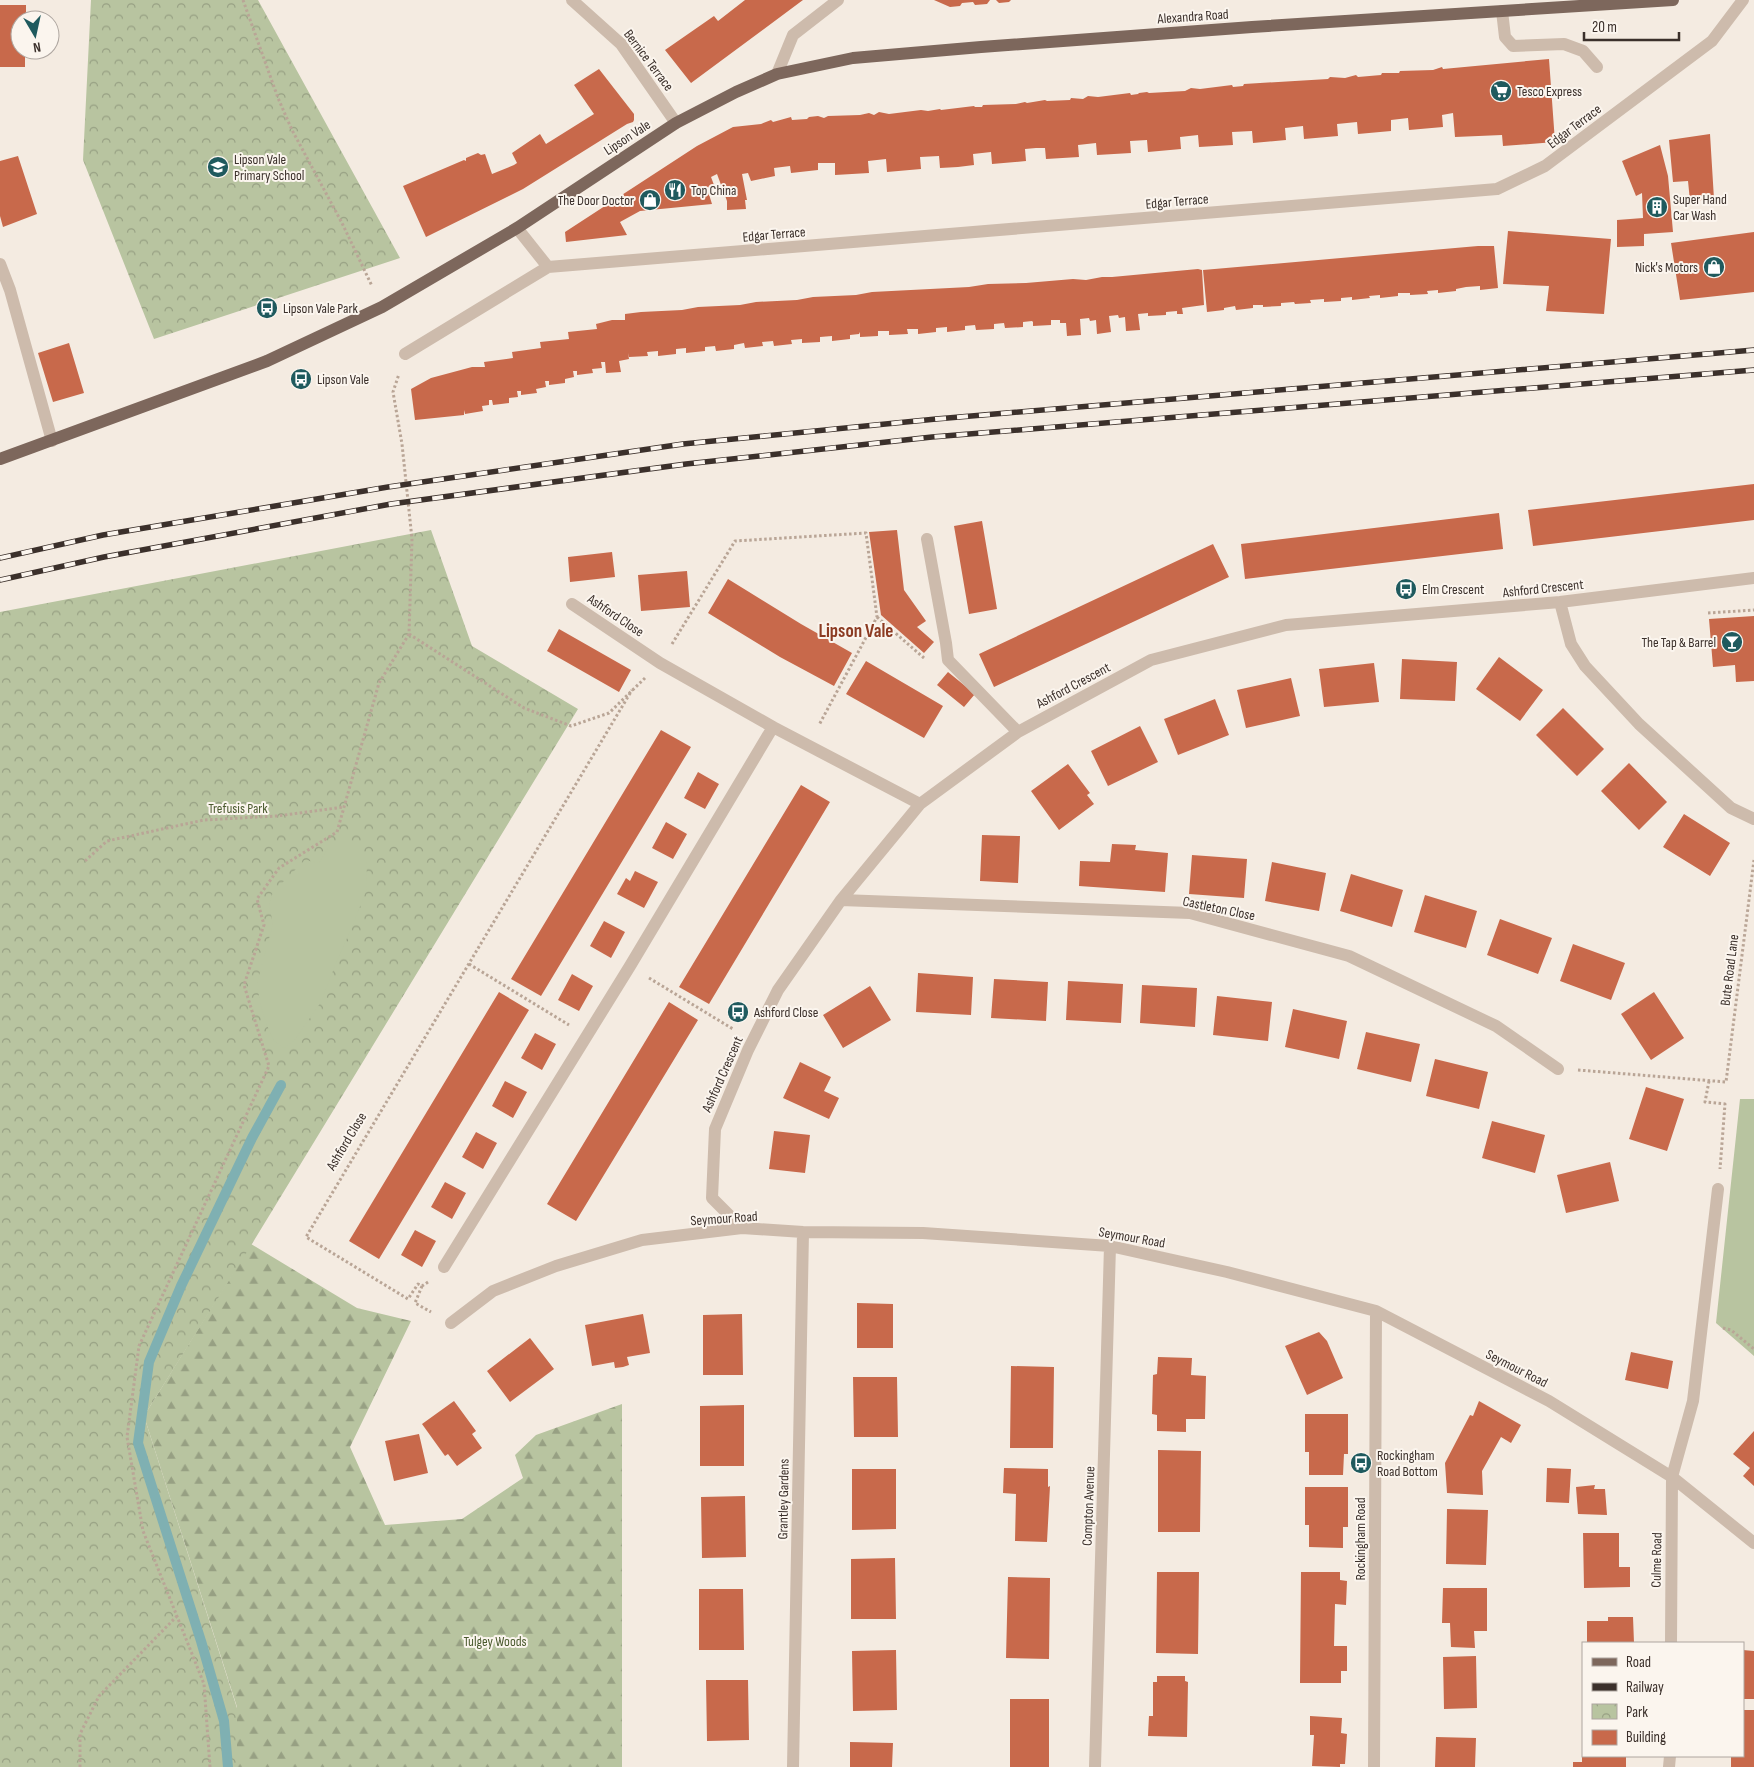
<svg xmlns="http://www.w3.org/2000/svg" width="1754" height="1767" font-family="'Sofia Sans Condensed',sans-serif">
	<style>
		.forest { fill: url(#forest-firs) }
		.park { fill: url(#park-crowns) }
		.garden { fill: #b8c4a0 }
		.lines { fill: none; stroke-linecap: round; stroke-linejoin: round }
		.stream { stroke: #7fb0b2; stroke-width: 10 }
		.building { fill: #c8694b }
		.path { stroke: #b9a596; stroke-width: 3; stroke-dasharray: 2.5 2.5; stroke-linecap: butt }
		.minor { stroke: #cdbbac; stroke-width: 12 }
		.major { stroke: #7d675c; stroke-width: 12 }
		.rail-casing { stroke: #3b302b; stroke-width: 5.5 }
		.rail { stroke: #fbf5ee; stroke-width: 4; stroke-dasharray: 11; stroke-linecap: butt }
		.labels { text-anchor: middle; stroke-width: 4; stroke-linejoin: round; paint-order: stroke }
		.street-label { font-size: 14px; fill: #3b302b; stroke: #fbf5ee }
		.poi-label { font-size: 14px; fill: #3b302b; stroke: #fbf5ee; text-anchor: start }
		.park-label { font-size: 14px; fill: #4a5a2e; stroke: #fbf5ee }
		.district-label { font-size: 19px; font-weight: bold; fill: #8c3b22; stroke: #fbf5ee }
	</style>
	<defs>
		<pattern id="forest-firs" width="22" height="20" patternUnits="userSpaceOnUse" patternTransform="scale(1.25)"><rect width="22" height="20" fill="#b8c4a0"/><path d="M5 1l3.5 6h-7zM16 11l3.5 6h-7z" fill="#97a083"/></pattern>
		<pattern id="park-crowns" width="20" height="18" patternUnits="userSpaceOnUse" patternTransform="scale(1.25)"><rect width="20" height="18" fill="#b8c4a0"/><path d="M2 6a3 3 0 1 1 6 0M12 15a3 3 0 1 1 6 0" fill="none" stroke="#97a083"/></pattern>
	</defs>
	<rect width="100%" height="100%" fill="#f4ebe1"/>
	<path class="forest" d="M251 1244 357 1308 411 1321 350 1447 385 1525 462 1519 523 1478 515 1455 536 1435 622 1404V1767H237V1707L144 1416Z"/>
	<path class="park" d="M91 0H258L400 258 154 339 83 160Z
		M431 530 472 646 578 709 247 1252 144 1416 237 1708V1767H0V612Z"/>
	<path class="garden" d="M348 843 367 862 366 891 352 927 336 963 321 1002 294 1041 284 1048 274 1041 266 1023 260 1003 257 983 273 924 269 904 273 892 305 860 319 863 328 848Z
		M1740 1099H1754V1356L1716 1323Z"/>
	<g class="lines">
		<path class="stream" d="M228 1767 224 1721 201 1641 138 1443 149 1362 181 1286 252 1138 281 1085"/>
	</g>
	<path class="building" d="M745 0H803L691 83 665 50 714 16 718 21Z
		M934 0H990L987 4 975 5 973 2 962 3 960 6 950 7Z
		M996 0H1011L1009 2 999 3Z
		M0 5H26V20H20V50H25V67H0Z
		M1549 59 1555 142 1503 146 1502 135 1455 137 1453 113 1442 115 1443 127 1409 130 1408 118 1391 120V131L1358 134 1357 122 1337 124 1338 136 1304 139 1303 126 1285 128 1286 140 1253 143 1252 131 1232 132 1233 145 1199 147 1198 135 1180 137 1181 149 1148 152 1147 140 1130 141 1131 153 1097 155 1096 143 1078 145 1079 157 1046 159 1045 148H1036L1025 149 1026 161 992 164 991 152 973 154 974 165 958 167 940 168 939 156 920 157 921 169 887 172 886 159 868 161 869 173 835 175V163H818V170L791 173 790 166 774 168 775 176 751 181 748 173 742 174 747 200H745L746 209 727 210V201L717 174 711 177 714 185 707 188 712 204 640 211 620 222 627 235 566 242 565 232 697 146 733 127 761 124 771 120 773 122 791 117 792 120 807 119 809 117 818 116 824 118 828 116 860 115 869 113 874 115 879 112 889 114 921 110 928 111 940 109 941 110 974 106 975 107H982L983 105 1016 104 1025 102 1027 103 1045 100 1047 101 1070 100 1071 98 1083 99 1088 96 1098 97 1130 93 1131 95 1138 94 1139 93 1147 92 1149 93 1185 91 1191 88 1200 89 1232 85 1233 87 1243 86 1244 84 1328 79 1330 77 1345 78 1356 75 1358 77 1381 75 1382 73H1399L1400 71 1433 70 1442 67 1443 69Z
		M599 69 634 114V120L633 122 627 124 523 189 426 237 403 186 464 160 466 161V158L478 153 481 155 485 154 492 174 514 165 517 163 512 153 540 134 546 144 594 114 574 85Z
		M1710 134 1714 199 1690 201 1688 181 1673 182 1669 140Z
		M1660 145 1668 176 1673 232 1644 234V246L1617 247V220L1643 218 1642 193 1636 196 1622 161Z
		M18 156 37 214 3 227 0 216V161Z
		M1508 231 1611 239 1604 314 1546 311 1549 286 1503 284Z
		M1754 232V292L1680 300 1671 243Z
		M1478 246H1494L1498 288 1480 290V286L1466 287 1456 289V291L1438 293V290L1427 291 1428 294 1410 295V293H1398V296L1380 298V295L1369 296 1370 298 1352 300V297L1341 298V301L1324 302V299L1310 300 1311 303 1295 304 1294 302 1281 303V306L1263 307V305H1253V308L1236 310 1235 306 1224 308V310L1207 312 1203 270Z
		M1198 269 1202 270 1204 305 1182 308 1183 314H1177V311L1166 312V315L1148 316V313L1138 314 1140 330 1126 331 1125 317 1119 318 1118 315 1109 316 1111 332 1097 334 1096 320 1090 321 1089 318 1080 319 1081 335 1067 336 1066 323H1060V320H1051V325L1033 326V322L1032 321 1023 322V327L1005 328 1004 323 994 324V329L976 330 975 325 965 326V330L947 332V327L936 328V332L918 334V329H907L908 334 889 335V331H878V336L860 337V332L859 334 850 335V339L832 341V336L820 337V342L802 343V339L791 340 792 344 774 346 773 341 762 342 763 346 745 348 744 343 734 345V349L716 351 715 346 705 347V351L686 353V348L676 349V354L658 356V351L647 352 648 356 629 357 628 353 629 359 619 361 621 372 606 373 605 362H601L602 368 592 369 593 373 577 375V371H573L574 377 565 379V383L549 385V381H545L546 387 536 389 537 393 521 395V391H517L518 397 509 398V403L493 405 492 400H489V405L482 406 483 411 465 414 464 410V415L415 420 411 389 431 378 472 367H485L484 362 513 358 512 352 541 348 540 342 569 339 568 332 597 329 596 324 612 320H625V314L641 312 682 310 698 307 740 305 756 302 797 300 813 297 856 295 872 292 969 287 988 284 1026 283 1073 279 1086 280 1102 277H1112Z
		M69 343 84 393 53 402 38 353Z
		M1754 484V520L1533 546 1528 510Z
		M1499 513 1503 549 1245 579 1241 544Z
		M982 521 997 609 969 614 954 526Z
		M897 530 904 590 926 621 917 627 934 642 924 653 881 615 869 532Z
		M1213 544 1229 577 994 687 979 654Z
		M612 552 615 577 570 582 568 557Z
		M687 571 690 607 641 611 638 575Z
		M728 579 801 624 852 653 834 686 780 657 708 613Z
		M1754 616V681L1736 682 1735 665 1713 667 1709 619Z
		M559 629 631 670 619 692 547 651Z
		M1499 657 1543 690 1520 721 1476 689Z
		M1402 659 1457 662 1455 701 1400 699Z
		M866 661 943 706 924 738 846 694Z
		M1374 663 1379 702 1324 707 1319 669Z
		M948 672 975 694 964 707 937 685Z
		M1291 678 1300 716 1246 728 1237 690Z
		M1215 699 1229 735 1178 755 1164 719Z
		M1563 708 1604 749 1577 776 1536 735Z
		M1140 726 1158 762 1108 786 1091 751Z
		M661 730 691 747 541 996 511 979Z
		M1629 763 1667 802 1639 830 1601 791Z
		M1068 764 1090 793 1087 795 1094 804 1059 830 1031 791Z
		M698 772 719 784 705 809 684 798Z
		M801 785 830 802 709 1004 679 987Z
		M1684 814 1730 843 1710 876 1663 847Z
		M666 822 687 834 673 859 652 848Z
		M982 835 1020 836 1018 883 980 881Z
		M1112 844 1136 845 1135 850 1168 853 1165 892 1079 886 1080 861 1110 862Z
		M1192 855 1247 859 1244 898 1189 894Z
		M1272 862 1326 873 1319 911 1265 901Z
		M635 871 658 882 644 908 617 894 626 878 630 881Z
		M1351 874 1403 890 1392 927 1340 911Z
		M1425 895 1477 911 1466 948 1414 932Z
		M1500 919 1552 938 1538 974 1487 955Z
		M604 921 625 932 611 958 590 946Z
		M1573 944 1625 963 1611 1000 1560 981Z
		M918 973 973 977 971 1015 916 1012Z
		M572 974 593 986 579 1011 558 1000Z
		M994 979 1048 982 1046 1021 991 1018Z
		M1068 981 1123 984 1121 1023 1066 1020Z
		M1142 985 1197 988 1195 1027 1140 1023Z
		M870 986 891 1020 843 1048 823 1015Z
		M499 992 529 1010 379 1259 349 1241Z
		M1654 992 1684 1038 1651 1060 1621 1014Z
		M1217 996 1272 1002 1268 1041 1213 1035Z
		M669 1002 698 1020 576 1221 547 1204Z
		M1293 1009 1347 1021 1339 1059 1285 1047Z
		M1366 1032 1420 1044 1411 1082 1357 1069Z
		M535 1033 556 1044 542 1070 521 1058Z
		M1435 1059 1488 1072 1479 1109 1426 1096Z
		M800 1062 831 1077 824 1091 839 1098 829 1119 783 1098Z
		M505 1081 527 1092 513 1118 492 1106Z
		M1646 1087 1684 1099 1667 1151 1629 1139Z
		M1492 1121 1545 1135 1535 1173 1482 1158Z
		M774 1131 810 1135 805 1173 769 1169Z
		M476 1132 497 1143 483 1169 462 1157Z
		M1610 1162 1619 1201 1566 1213 1557 1175Z
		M445 1182 466 1193 452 1219 431 1207Z
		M415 1230 436 1241 422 1267 401 1255Z
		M857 1303 893 1304V1348H857Z
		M643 1314 650 1353 627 1357 629 1365 623 1367 615 1368 614 1362 592 1366 585 1325Z
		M742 1314 743 1375H703V1315Z
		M1319 1332 1327 1341 1343 1378 1307 1395 1285 1346Z
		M530 1338 554 1369 510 1402 487 1371Z
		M1631 1352 1673 1361 1668 1389 1625 1380Z
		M1158 1357 1192 1358 1191 1375 1206 1376 1205 1419H1186V1432L1157 1431V1415L1152 1414 1153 1375 1157 1374Z
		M1011 1366 1054 1367 1053 1448H1010Z
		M853 1377H897L898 1437H854Z
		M454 1401 476 1431 472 1434 482 1448 457 1466 448 1454 445 1456 422 1424Z
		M1479 1401 1521 1425 1511 1443 1501 1437 1482 1471 1483 1495 1447 1493 1445 1463 1470 1415 1473 1416Z
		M744 1405V1466H700V1406Z
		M1305 1414H1348V1454H1344L1343 1475H1309V1452H1305Z
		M1754 1431V1486L1743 1476 1750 1468 1733 1454Z
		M419 1434 428 1473 394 1481 385 1441Z
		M1158 1450 1201 1451 1200 1532H1158Z
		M1004 1468 1048 1469V1487L1050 1486 1047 1542 1015 1541 1016 1494 1003 1493Z
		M1547 1468 1571 1469 1569 1503 1546 1502Z
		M852 1469H896V1529L852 1530Z
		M1595 1485 1594 1489H1605L1607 1515 1578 1514 1576 1487Z
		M1305 1487H1348V1527H1343V1548L1309 1547V1525H1305Z
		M745 1496 746 1557 702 1558 701 1497Z
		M1447 1509 1488 1510 1486 1565 1446 1564Z
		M1583 1533H1619V1567H1630V1587L1584 1588Z
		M895 1558 896 1619H851V1559Z
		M1157 1572H1199L1198 1654 1156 1653Z
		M1301 1572H1340V1580L1347 1581 1346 1605 1335 1604 1334 1646H1347V1671H1341V1683H1300Z
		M1008 1577 1050 1578 1049 1659 1006 1658Z
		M1443 1588H1487V1631H1474L1475 1648 1451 1647 1450 1623H1442Z
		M699 1589H743L744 1650H699Z
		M1608 1617H1633L1634 1643H1587V1621H1608Z
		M896 1650 897 1710 853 1711 852 1651Z
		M1743 1650 1754 1651V1699H1743Z
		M1476 1656 1477 1708 1444 1709 1443 1657Z
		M1157 1676H1185V1681L1188 1682 1187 1737 1148 1736 1149 1716H1153V1682H1157Z
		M706 1680H748L749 1740 707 1741Z
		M1010 1699H1049V1767H1010Z
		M1743 1710H1754V1767H1731V1756H1743Z
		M1310 1716 1342 1718 1341 1733 1347 1734 1345 1764H1340V1767L1312 1766 1314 1735H1310Z
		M1436 1737 1476 1738 1475 1767H1435Z
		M850 1742 893 1743 892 1767H850Z
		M1582 1756H1626V1767H1573V1762H1582Z"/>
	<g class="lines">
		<path class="path" d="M243 0 278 98 292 130 342 223 372 286
			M1708 613 1754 610
			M877 617 924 658
			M409 634 524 708 571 726 609 713 645 678
			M672 644 735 541 866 533 877 617 819 725
			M85 861 107 841 204 820 277 816 344 807
			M469 964 569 1025
			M649 978 733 1029
			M1578 1070 1726 1082 1754 860
			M1709 1081 1705 1102 1725 1104 1720 1169
			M428 1282 422 1286 418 1284 408 1299 306 1237 632 690
			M422 1286 415 1303 431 1312
			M1723 1328 1731 1330 1754 1349
			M80 1767V1734L99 1696 177 1616
			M210 1767 204 1684 143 1531 127 1437 139 1346 269 1066 244 985 264 925 257 899 279 868 337 832 379 683 409 634 412 539 402 444 393 392 399 374"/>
		<path class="minor" d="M572 0 621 44 676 123
			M1502 11 1505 37 1513 46 1564 44 1583 51 1597 67
			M777 74 793 35 838 0
			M517 228 548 267
			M0 264 10 290 52 441
			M405 354 548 267 1497 189 1545 166 1712 41 1743 0
			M927 539 946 643 948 660 1018 732
			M1560 602 1571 644 1585 666 1639 724 1731 808 1754 819
			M572 604 660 663 773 727 920 804
			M841 900 1190 913 1349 956 1496 1026 1558 1069
			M742 1228 712 1198 715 1129 748 1050 778 990 841 900 920 804 1018 732 1151 660 1286 625 1560 602 1754 578
			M444 1267 630 966 773 727
			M451 1323 493 1291 556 1266 642 1240 742 1228 803 1232 923 1233 1110 1246 1227 1272 1376 1311 1549 1401 1672 1477 1754 1543
			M1671 1643 1672 1477 1693 1401 1718 1189
			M793 1767 803 1232
			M1095 1767 1110 1246
			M1374 1767 1376 1311
			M1669 1767 1670 1756"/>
		<path class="major" d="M0 459 267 361 382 307 517 228 676 123 736 92 777 74 853 58 981 47 1252 27 1673 0"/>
		<g class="rail-casing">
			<path id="rail" d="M0 558 103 535 388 487 683 444 936 419 1754 350
				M0 580 104 557 391 504 686 464 932 437 1754 370"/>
		</g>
		<use href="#rail" class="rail"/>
	</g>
	<defs>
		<g id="supermarket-disc" transform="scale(1.125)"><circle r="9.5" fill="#1f5a5e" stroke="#fbf5ee"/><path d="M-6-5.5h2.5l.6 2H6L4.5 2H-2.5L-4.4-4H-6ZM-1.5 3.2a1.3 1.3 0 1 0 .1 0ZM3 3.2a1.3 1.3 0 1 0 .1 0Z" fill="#fff"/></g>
		<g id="school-disc" transform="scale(1.125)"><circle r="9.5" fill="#1f5a5e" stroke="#fbf5ee"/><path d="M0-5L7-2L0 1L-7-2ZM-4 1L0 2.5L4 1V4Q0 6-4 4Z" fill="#fff"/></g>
		<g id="restaurant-disc" transform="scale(1.125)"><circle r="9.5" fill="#1f5a5e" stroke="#fbf5ee"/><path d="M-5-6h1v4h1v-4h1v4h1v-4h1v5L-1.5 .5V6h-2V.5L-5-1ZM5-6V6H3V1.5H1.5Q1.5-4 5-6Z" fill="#fff"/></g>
		<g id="shop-disc" transform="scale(1.125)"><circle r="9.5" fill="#1f5a5e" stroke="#fbf5ee"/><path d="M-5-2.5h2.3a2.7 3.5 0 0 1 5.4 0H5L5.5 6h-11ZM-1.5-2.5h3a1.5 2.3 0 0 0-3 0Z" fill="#fff"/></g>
		<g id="building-disc" transform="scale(1.125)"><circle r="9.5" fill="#1f5a5e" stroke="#fbf5ee"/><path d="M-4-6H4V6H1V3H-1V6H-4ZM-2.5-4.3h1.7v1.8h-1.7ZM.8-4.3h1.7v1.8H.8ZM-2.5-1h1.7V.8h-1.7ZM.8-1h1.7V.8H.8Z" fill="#fff"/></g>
		<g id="bus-disc" transform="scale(1.125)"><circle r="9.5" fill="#1f5a5e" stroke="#fbf5ee"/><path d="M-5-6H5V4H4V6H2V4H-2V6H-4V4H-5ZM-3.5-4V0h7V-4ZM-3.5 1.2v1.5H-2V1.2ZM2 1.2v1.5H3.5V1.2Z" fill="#fff"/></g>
		<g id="bar-disc" transform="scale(1.125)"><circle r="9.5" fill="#1f5a5e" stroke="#fbf5ee"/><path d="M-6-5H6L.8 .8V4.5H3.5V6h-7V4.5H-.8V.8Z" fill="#fff"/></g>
	</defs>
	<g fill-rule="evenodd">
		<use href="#supermarket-disc" x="1501" y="91"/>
		<use href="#school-disc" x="218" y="167"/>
		<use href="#restaurant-disc" x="675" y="190"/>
		<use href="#shop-disc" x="650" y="200"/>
		<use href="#building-disc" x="1657" y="207"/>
		<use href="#shop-disc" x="1714" y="267"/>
		<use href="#bus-disc" x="267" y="308"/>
		<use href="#bus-disc" x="301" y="379"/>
		<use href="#bus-disc" x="1406" y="589"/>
		<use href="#bar-disc" x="1732" y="642"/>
		<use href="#bus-disc" x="738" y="1012"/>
		<use href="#bus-disc" x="1361" y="1463"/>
	</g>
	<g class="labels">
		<g class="street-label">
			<text transform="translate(1193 16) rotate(-4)" y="5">Alexandra Road</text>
			<text transform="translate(649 60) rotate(53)" y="5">Bernice Terrace</text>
			<text transform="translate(1574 126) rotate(-37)" y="5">Edgar Terrace</text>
			<text transform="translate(627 137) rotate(-33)" y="5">Lipson Vale</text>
			<text transform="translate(1177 201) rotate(-5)" y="5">Edgar Terrace</text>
			<text transform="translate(774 234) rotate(-5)" y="5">Edgar Terrace</text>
			<text transform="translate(1543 588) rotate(-6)" y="5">Ashford Crescent</text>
			<text transform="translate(616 615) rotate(34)" y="5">Ashford Close</text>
			<text transform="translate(1073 685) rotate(-28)" y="5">Ashford Crescent</text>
			<text transform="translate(1219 908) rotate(12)" y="5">Castleton Close</text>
			<text transform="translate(1729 970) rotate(-83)" y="5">Bute Road Lane</text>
			<text transform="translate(722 1074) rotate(-66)" y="5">Ashford Crescent</text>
			<text transform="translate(346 1141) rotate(-59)" y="5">Ashford Close</text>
			<text transform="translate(724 1218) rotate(-4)" y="5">Seymour Road</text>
			<text transform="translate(1132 1237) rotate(10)" y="5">Seymour Road</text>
			<text transform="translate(1517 1368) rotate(27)" y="5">Seymour Road</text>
			<text transform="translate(783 1499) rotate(-89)" y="5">Grantley Gardens</text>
			<text transform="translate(1088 1506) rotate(-88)" y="5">Compton Avenue</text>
			<text transform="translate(1360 1539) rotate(-90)" y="5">Rockingham Road</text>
			<text transform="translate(1656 1560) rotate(-89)" y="5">Culme Road</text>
		</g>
		<g class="poi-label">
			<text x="1517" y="96">Tesco Express</text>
			<text x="234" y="164">Lipson Vale<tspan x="234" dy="16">Primary School</tspan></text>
			<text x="691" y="195">Top China</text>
			<text x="1673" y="204">Super Hand<tspan x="1673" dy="16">Car Wash</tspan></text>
			<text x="634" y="205" text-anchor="end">The Door Doctor</text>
			<text x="1698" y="272" text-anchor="end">Nick's Motors</text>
			<text x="283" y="313">Lipson Vale Park</text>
			<text x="317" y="384">Lipson Vale</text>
			<text x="1422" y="594">Elm Crescent</text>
			<text x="1716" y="647" text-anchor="end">The Tap &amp; Barrel</text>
			<text x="754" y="1017">Ashford Close</text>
			<text x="1377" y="1460">Rockingham<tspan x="1377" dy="16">Road Bottom</tspan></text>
		</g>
		<g class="park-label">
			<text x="238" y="813">Trefusis Park</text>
			<text x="495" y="1646">Tulgey Woods</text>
		</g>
		<g class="district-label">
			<text x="856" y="637">Lipson Vale</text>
		</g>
	</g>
	<rect x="1582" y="1642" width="162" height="115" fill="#fbf5ee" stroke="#aea6a0"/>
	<rect x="1592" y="1658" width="25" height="8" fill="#7d675c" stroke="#aea6a0"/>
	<text x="1626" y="1667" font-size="15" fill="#3b302b">Road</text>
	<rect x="1592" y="1683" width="25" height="8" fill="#3b302b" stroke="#aea6a0"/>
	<text x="1626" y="1692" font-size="15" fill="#3b302b">Railway</text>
	<rect x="1592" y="1704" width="25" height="15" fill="url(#park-crowns)" stroke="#aea6a0"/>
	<text x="1626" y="1717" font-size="15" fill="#3b302b">Park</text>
	<rect x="1592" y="1730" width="25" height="15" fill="#c8694b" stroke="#aea6a0"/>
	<text x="1626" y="1742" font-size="15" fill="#3b302b">Building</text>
	<g transform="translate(35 35) rotate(171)"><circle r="24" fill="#fbf5ee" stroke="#aea6a0"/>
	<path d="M0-4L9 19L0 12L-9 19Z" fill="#1f5a5e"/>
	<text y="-8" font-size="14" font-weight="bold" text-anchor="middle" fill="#3b302b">N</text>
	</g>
	<path d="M1584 32v8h95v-8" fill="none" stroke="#3b302b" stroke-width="2.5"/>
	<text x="1592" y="32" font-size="15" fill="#3b302b" stroke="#fbf5ee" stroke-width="4" paint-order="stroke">20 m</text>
</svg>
